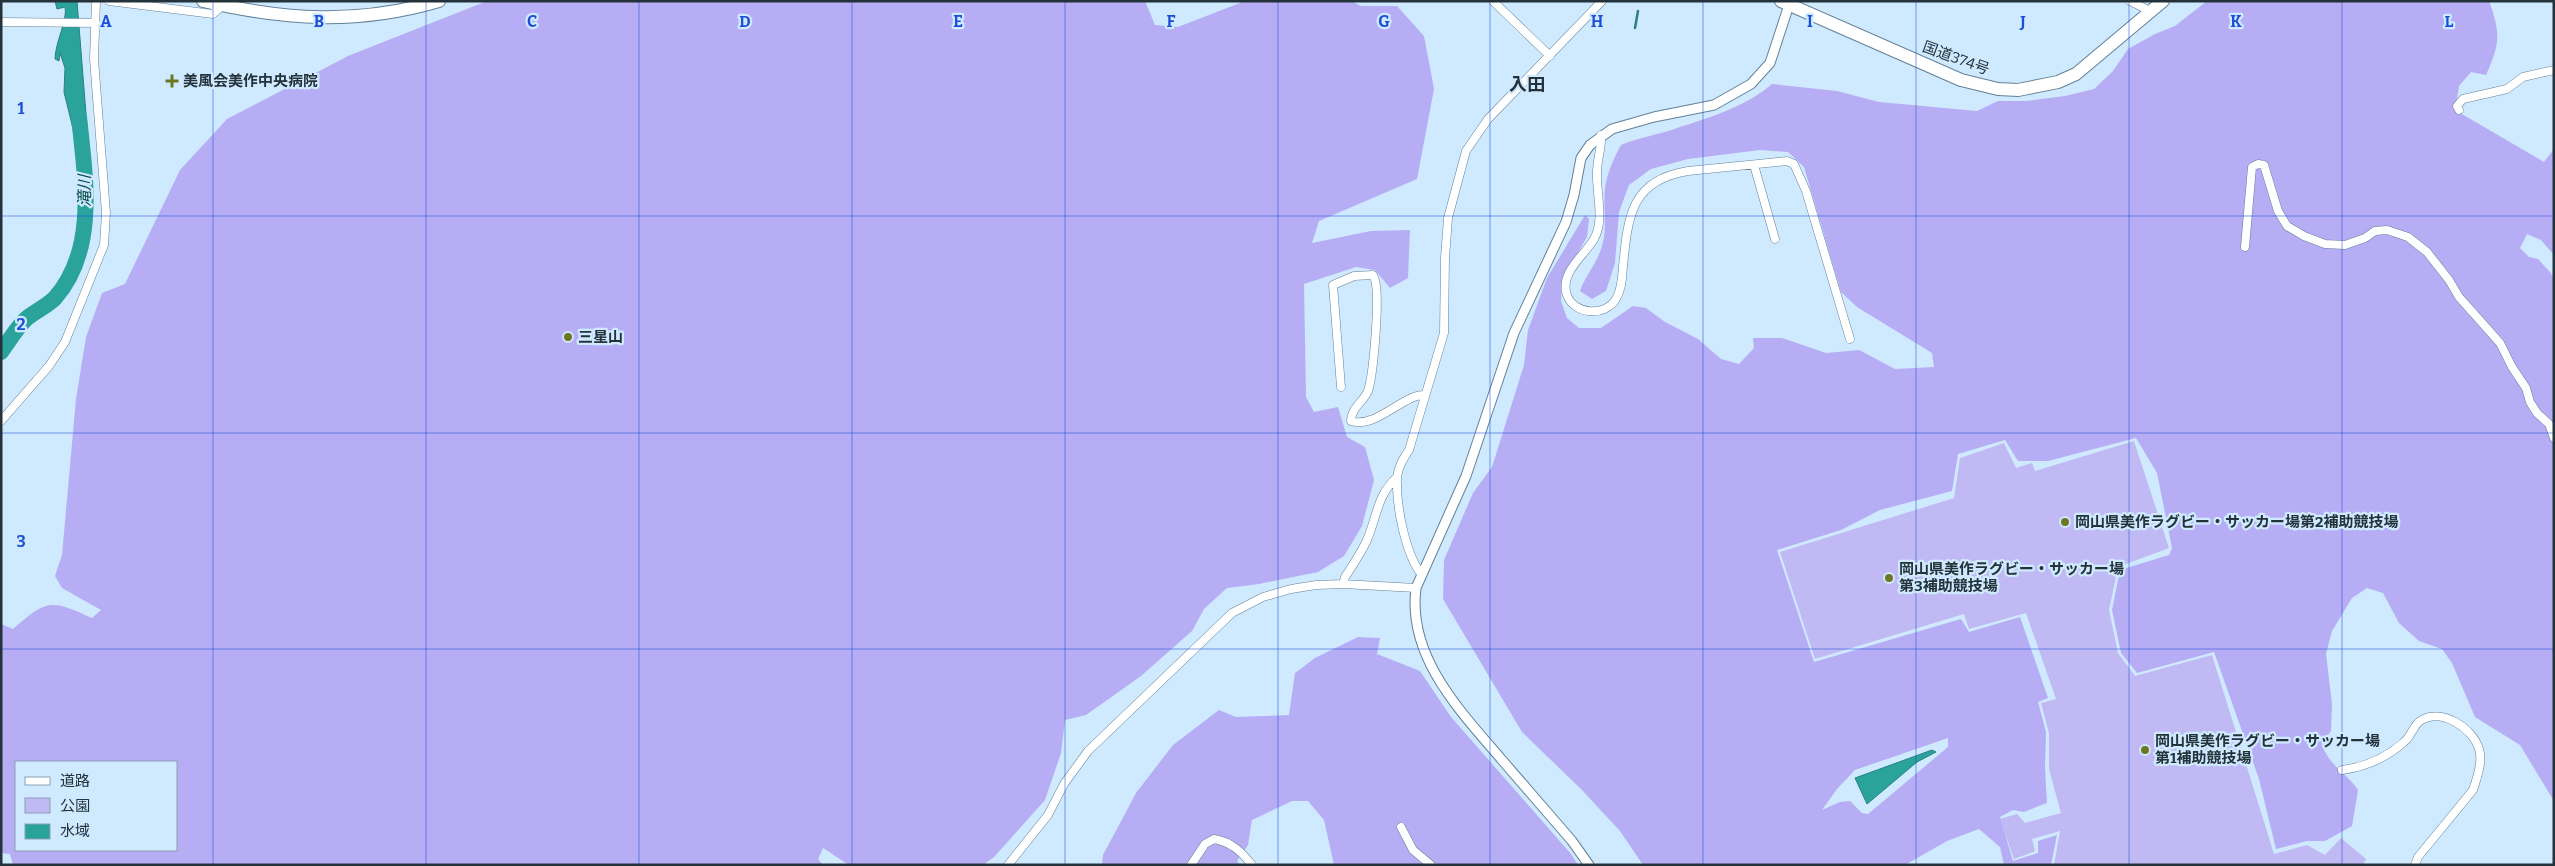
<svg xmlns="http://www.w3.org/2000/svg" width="2555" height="866" font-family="Bitter,'Noto Sans JP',serif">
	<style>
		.green { fill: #c0b9f4 }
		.forest { fill: #b6adf5; fill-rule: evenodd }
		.water { fill: #2ba39d; stroke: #298180 }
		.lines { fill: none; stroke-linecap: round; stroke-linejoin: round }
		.stream { stroke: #298180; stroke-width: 2.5 }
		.river { stroke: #2ba39d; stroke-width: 16 }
		.minor-casing { stroke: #628198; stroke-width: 9 }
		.tertiary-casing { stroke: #628198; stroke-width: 11 }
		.trunk-casing { stroke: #628198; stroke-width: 14 }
		.minor { stroke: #fff; stroke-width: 8 }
		.tertiary { stroke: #fff; stroke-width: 9 }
		.trunk { stroke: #fff; stroke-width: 12 }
		.grid { fill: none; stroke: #1d4ed8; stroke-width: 1; stroke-opacity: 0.55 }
		.poi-dot { fill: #6d7721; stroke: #cfeaff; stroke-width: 2 }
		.labels { text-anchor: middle; stroke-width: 4.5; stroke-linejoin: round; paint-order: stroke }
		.street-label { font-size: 15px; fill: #24323b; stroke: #cfeaff }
		.poi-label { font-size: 15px; font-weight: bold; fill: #24323b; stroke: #cfeaff; text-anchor: start }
		.water-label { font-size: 16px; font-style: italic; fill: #004946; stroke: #cfeaff }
		.quarter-label { font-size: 18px; font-weight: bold; fill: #24323b; stroke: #cfeaff }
		.grid-label { font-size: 16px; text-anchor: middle; font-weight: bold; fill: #1d4ed8; stroke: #cfeaff; stroke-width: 4.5; stroke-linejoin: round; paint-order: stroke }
	</style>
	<rect width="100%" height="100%" fill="#cfeaff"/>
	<path class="green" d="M2134 441 2169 548 2118 567 2109 610 2118 653 2135 676 2212 655 2274 854 2307 845 2325 855 2341 838 2366 859 2363 865H2054L2060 831 2032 839 2035 851 2014 859 2000 819 2017 814 2025 823 2061 813 2049 769V733L2041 703 2056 699 2026 613 1969 629 1964 614 1815 659 1780 552 1954 498 1960 458 2004 443 2016 468 2032 463 2035 471Z"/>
	<path class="forest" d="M487 1H1145L1155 25 1178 27 1245 1H1351L1361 6H1397L1424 36 1434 89 1417 179 1319 221 1312 243 1371 231 1410 230 1408 278 1390 288 1375 270 1356 267 1304 284 1306 397 1314 412 1338 407 1347 437 1365 447 1374 480 1362 526 1344 556 1318 572 1259 584 1227 588 1204 609 1192 631 1141 676 1086 715 1065 720 1061 753 1045 800 994 857 983 865H849L823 848 818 859 823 865H13L10 854 1 853V624L13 629C47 599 51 599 92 618L101 610 62 588 55 576 62 555 76 399 86 337 102 293 125 284 180 170 227 119 348 56ZM16 762H176V850H16Z
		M2207 1H2489C2501 34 2500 44 2486 75L2471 72 2459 86 2455 110 2544 162 2554 149V255L2541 240 2527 234 2520 248 2529 257 2538 259 2550 272 2554 279V801L2520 745 2475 717 2452 663 2442 649 2419 641 2399 623 2383 593 2367 588 2352 598 2332 631 2326 654 2332 704 2331 731 2322 744C2328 765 2346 772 2358 790L2352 826 2325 841H2307L2276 849 2259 779 2214 652 2137 673 2121 653 2112 610 2120 570 2169 555 2172 548 2157 473 2136 438 2048 461H2018L2005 440 1958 454 1952 491 1880 510 1841 530 1777 550 1814 662 1961 619 1969 632 2020 617 2048 698 2038 702 2046 732 2045 767 2047 803 2024 812 2013 810 2000 817 2013 861 2038 853V841L2057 835 2051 865H2004L2000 847 1979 829 1947 841 1905 865H1643L1620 831 1582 790 1522 732 1443 599 1444 560 1473 493 1492 467 1524 365 1528 330 1547 278 1585 215 1589 219 1587 237 1562 279 1561 301 1567 318 1579 328H1601L1633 306 1646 308 1665 322 1698 339 1721 359 1739 364 1754 348 1753 338H1782L1826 353 1859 350 1895 369 1934 367 1932 353 1857 307 1841 292 1804 167 1788 152 1760 150 1688 159 1651 169 1629 185 1619 212 1615 263 1606 291 1592 299 1580 291C1586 274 1599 261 1603 242 1607 225 1603 206 1605 188 1607 173 1614 158 1621 145 1640 137 1658 135 1677 128 1709 118 1747 106 1772 84L1837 91 1879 102 1977 111 1998 101H2027L2065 96 2094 89 2113 71 2128 49 2155 34 2175 26ZM1948 738V747L1868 814 1862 813 1850 801 1840 802 1822 810 1837 789 1855 770Z
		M1358 637 1380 638 1377 654 1420 671 1451 717 1571 854 1578 865H1334L1324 820 1308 801H1292L1252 820 1248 845 1237 861 1240 865H1102L1103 855 1136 793 1173 745 1219 710 1236 717 1289 715 1295 673 1315 658Z"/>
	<path class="water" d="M55 1H77L88 139 75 137 64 92 65 68 60 53 59 61 55 59C55 43 68 19 65 7L57 9Z
		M1932 750 1936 752 1917 762 1867 804 1855 778Z"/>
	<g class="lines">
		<path class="stream" d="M1635 28 1638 11"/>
		<path class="river" d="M1 352C9 341 17 327 27 318 36 311 47 306 55 298 98 249 85 176 79 117"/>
		<g class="minor-casing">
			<path id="minor" d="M109 1 213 14 222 6
				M1493 1 1550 56
				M2130 1 2150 11
				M1 22 96 23
				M2459 110 2457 106 2463 99 2507 89 2523 77 2554 70
				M1601 135C1602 148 1597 159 1597 172 1596 193 1605 220 1594 239 1584 256 1559 273 1567 295 1574 315 1605 317 1616 299 1622 289 1622 277 1623 266 1628 216 1631 180 1688 171L1787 161 1794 164 1806 191 1850 339
				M1754 165 1775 239
				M2245 247 2252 167 2258 164 2264 165 2278 211 2287 226 2304 236 2325 244 2345 245 2365 238 2375 231 2387 230 2408 237 2427 252 2449 280 2459 297 2500 343 2512 367 2526 388 2530 402 2537 413 2549 424 2554 438
				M1341 387 1333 285 1354 276 1373 275C1382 288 1373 375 1368 391 1364 401 1351 408 1351 421 1376 429 1404 394 1424 395
				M1 421 49 366 65 342 104 245 106 213 94 59 96 1
				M1422 575C1405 554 1396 505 1397 478 1398 467 1403 459 1409 450L1444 333 1445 258 1448 218 1466 151 1488 119 1602 1
				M1343 584 1345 577C1353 565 1361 553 1367 540 1377 517 1377 495 1397 477
				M2342 770C2365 767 2386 758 2404 742 2411 737 2413 726 2420 721 2441 707 2473 728 2479 749 2483 761 2477 778 2473 790L2418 857 2415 865
				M1401 827 1413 850 1431 865
				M1008 865 1048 815 1064 784 1088 751 1232 613 1263 597 1291 589 1316 585 1343 584 1416 588
				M1191 865 1205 844 1214 839C1231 842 1241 851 1252 865"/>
		</g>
		<g class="tertiary-casing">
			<path id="tertiary" d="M1589 865 1572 841C1549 814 1525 787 1502 760 1461 712 1407 657 1416 588L1466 476 1514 333 1566 222 1574 195 1581 158 1590 145 1612 129 1654 117 1714 105 1751 84 1770 63 1789 5"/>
		</g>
		<g class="trunk-casing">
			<path id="trunk" d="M203 1C285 20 357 25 439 1
				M1781 1 1961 80 1998 89 2018 90 2058 82 2076 74 2163 1"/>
		</g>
		<use href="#minor" class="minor"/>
		<use href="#tertiary" class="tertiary"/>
		<use href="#trunk" class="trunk"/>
	</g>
	<path class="grid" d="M213 1V865M426 1V865M639 1V865M852 1V865M1065 1V865M1278 1V865M1490 1V865M1703 1V865M1916 1V865M2129 1V865M2342 1V865M1 216H2554M1 433H2554M1 649H2554"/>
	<g class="poi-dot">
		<path d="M169.5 73.5h5v5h5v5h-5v5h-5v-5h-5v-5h5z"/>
		<circle cx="568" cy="337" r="5"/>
		<circle cx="2065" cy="522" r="5"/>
		<circle cx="1889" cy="578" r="5"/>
		<circle cx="2145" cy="750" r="5"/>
	</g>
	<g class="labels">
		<g class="street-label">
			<text transform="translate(1956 58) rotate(20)" y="5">国道374号</text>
		</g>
		<g class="poi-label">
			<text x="183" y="86">美風会美作中央病院</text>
			<text x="578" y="342">三星山</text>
			<text x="2075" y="527">岡山県美作ラグビー・サッカー場第2補助競技場</text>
			<text x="1899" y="574">岡山県美作ラグビー・サッカー場<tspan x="1899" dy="17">第3補助競技場</tspan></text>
			<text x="2155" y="746">岡山県美作ラグビー・サッカー場<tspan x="2155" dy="17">第1補助競技場</tspan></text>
		</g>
		<g class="water-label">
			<text transform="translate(84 191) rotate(-90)" y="6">滝川</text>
		</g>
		<g class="quarter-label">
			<text x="1527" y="91">入田</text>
		</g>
	</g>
	<g class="grid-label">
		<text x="106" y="27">A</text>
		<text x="319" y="27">B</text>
		<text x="532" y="27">C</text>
		<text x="745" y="27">D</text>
		<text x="958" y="27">E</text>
		<text x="1171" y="27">F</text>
		<text x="1384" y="27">G</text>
		<text x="1597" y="27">H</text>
		<text x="1810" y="27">I</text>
		<text x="2023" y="27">J</text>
		<text x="2236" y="27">K</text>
		<text x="2449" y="27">L</text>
		<text x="21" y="114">1</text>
		<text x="21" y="330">2</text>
		<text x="21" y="547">3</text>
	</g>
	<rect width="2555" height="866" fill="none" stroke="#24323b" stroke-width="5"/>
	<rect x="15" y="761" width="162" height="90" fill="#cfeaff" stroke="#8ba0b1"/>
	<rect x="25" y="777" width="25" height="8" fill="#ffffff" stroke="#8ba0b1"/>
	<text x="60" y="786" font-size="15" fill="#24323b">道路</text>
	<rect x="25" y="798" width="25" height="15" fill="#c0b9f4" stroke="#8ba0b1"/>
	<text x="60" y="811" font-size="15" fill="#24323b">公園</text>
	<rect x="25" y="824" width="25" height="15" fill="#2ba39d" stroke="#8ba0b1"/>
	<text x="60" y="836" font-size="15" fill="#24323b">水域</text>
</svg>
